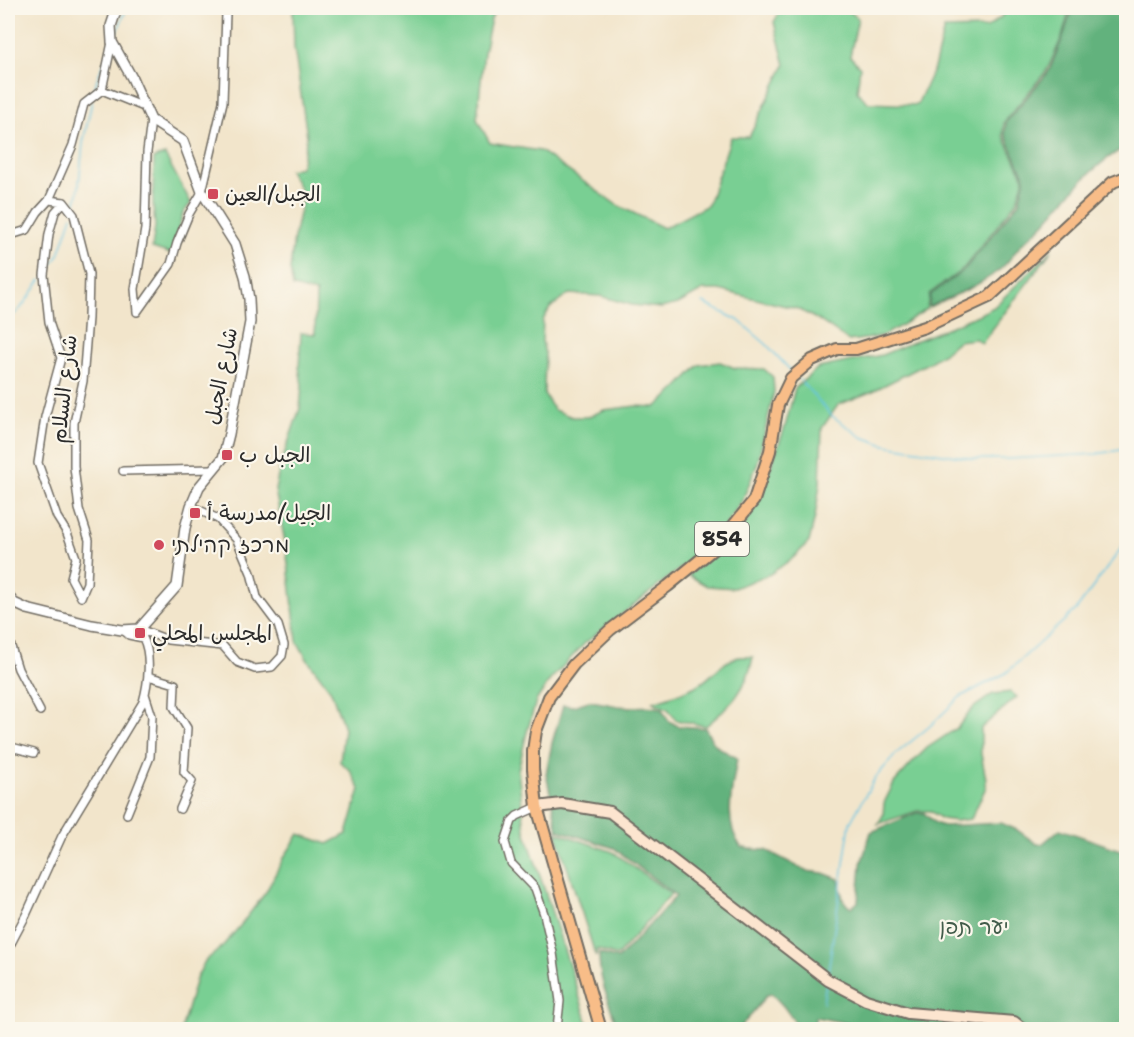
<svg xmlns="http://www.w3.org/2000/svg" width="1134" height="1037" font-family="'Shantell Sans','Playpen Sans Arabic','Playpen Sans Hebrew',sans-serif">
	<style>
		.green { fill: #79cf93; stroke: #527d5f; stroke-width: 1.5 }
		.forest { fill: #62b27d; stroke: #466e54; stroke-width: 1.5 }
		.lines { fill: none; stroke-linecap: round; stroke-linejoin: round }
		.stream { stroke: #65c5e3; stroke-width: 1.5 }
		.minor-casing { stroke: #716c63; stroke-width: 10 }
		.tertiary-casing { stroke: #716c63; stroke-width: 12 }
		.secondary-casing { stroke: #716c63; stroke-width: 14 }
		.primary-casing { stroke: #716c63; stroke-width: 14 }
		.minor { stroke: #fff; stroke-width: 7 }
		.tertiary { stroke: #fff; stroke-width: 9 }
		.secondary { stroke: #fce5cf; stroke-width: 10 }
		.primary { stroke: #f8bd88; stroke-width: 10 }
		.poi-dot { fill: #d1495b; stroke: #fbf7ec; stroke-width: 2 }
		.labels { text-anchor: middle; stroke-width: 4.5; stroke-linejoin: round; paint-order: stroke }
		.shield { fill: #fbf7ec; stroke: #696865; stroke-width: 1.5 }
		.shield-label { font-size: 20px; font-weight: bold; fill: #2b2b2b }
		.poi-label { font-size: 21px; fill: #2b2b2b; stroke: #fbf7ec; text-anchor: start }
		.street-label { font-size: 21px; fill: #2b2b2b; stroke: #fbf7ec }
		.park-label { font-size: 21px; fill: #425c4a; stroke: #fbf7ec }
	</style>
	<rect width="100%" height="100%" fill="#fbf7ec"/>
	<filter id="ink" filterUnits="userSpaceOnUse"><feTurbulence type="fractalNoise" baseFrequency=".0167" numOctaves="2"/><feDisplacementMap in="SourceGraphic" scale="12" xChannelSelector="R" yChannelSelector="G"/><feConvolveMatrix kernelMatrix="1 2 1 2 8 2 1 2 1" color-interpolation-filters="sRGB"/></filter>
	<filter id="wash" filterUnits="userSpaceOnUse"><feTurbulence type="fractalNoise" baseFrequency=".008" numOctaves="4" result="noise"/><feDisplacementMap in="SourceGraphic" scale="24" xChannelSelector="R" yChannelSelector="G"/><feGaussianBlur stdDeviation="1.35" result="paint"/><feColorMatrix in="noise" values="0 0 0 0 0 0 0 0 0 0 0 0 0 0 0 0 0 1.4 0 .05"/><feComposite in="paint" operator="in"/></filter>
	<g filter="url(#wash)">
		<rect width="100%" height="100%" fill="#f2e5cb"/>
		<path class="green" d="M294 8H496L491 19 484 52 477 119 490 143 540 151 617 205 664 228 708 205 731 137H749L785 65 774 22 782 8H845L858 18 850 56 860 67 857 92 869 103 917 105 934 68 944 29 987 28 1001 17 1009 8H1072L1069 12 1062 37 1047 70 1004 122 1003 135 1024 178 1017 201 963 269 929 294 927 309C914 317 900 327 886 334 875 339 861 339 849 341L820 321 798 309 719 290H703L678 304 661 308 632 305 600 296 569 294 550 308 543 320 542 341 545 354 544 394 554 410 572 417H588L604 410 636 406 656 407 677 388 699 365 720 362 735 368 764 369 773 377 774 392 757 465 742 501 723 529 705 549 585 643 550 680 536 701 527 732 518 770 525 830 585 1014 589 1029 181 1030 196 979 205 961 220 949 240 926 266 892 283 859 299 834 328 844 347 834 360 789 350 770 340 762 344 728 331 691 307 659 297 641 286 547 275 490 280 466 300 408 302 385 299 367 301 333 315 334 316 293 293 287 290 270 294 237 303 195 289 170 301 167 307 136 294 47 293 11Z
			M165 155 191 203 183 213 171 254 152 248 155 226 153 204 154 158Z
			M1052 250 982 343 976 339 958 341 944 353 930 362 873 391 838 405 822 428 820 484 815 517 809 542 793 558 770 574 734 588 707 586 688 575 733 540 748 518 765 482 785 427 795 388 818 368 882 355 978 315 994 307Z
			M753 657C747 690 731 705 706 726L676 720 668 709 653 702C670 697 686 692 701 683 713 676 721 662 735 658 740 656 748 657 753 657Z
			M1011 692 1017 697 981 728V754L986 779V787L971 819 956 821 942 819 930 811H917L878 824 883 815 884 803 894 783 913 762 927 748 957 728 973 708 993 694Z
			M556 832 613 852 671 894 617 956 597 949 596 957Z"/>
		<path class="forest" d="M1074 8H1126V147C1093 164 1071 193 1046 221 1039 229 1030 236 1023 243 1014 252 1008 264 998 271 977 287 953 296 929 307L930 295 964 270 1019 202 1025 178 1005 134 1006 122 1049 71 1063 37 1071 12Z
			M589 701C599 702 608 704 618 706 632 708 646 705 661 708L669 721 678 726 705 728 713 742 719 748 737 758C733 787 722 821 741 847L749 849 766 850 806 871 823 873 839 879 843 900 848 906 852 907 858 902 861 864 871 832 916 813H924L935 823 943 826 1001 823 1017 830 1037 844H1042L1060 829 1126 852V1029L856 1030 857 1025 815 1017V1029H800L784 1007 772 994 767 995 739 1029H618C610 1005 598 978 599 953L618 959 676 896 614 848 558 830 546 774 552 743 563 705 573 706Z"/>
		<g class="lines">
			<path class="stream" d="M116 34 127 8
				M94 93 97 79 106 58
				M74 208 78 194 83 143 92 101
				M47 271 59 255 72 216
				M703 303 738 320 766 344 791 371
				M8 320 21 308 41 280
				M799 379 832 416 862 437 885 445 975 459H1007L1096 454 1126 449
				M828 972 850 823 875 778 897 753 930 726 960 697 1006 673 1076 610 1126 542
				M823 1003 826 983"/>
		</g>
	</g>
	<g filter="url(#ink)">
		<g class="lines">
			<g class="minor-casing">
				<path id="minor" d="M102 90 112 42
					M151 120 147 152 145 229 135 289 137 312 171 264 177 243 189 214 202 192 223 102 226 13 228 8
					M49 200 64 202 74 215 89 274 88 318 83 381 74 423V467L79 509 89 540 87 583 81 597
					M64 202 55 212 49 234 44 275 49 322 61 358 45 417 38 463 57 517 67 533 76 558 71 578 81 597
					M8 231 11 235 27 230 38 212 49 200 73 145 84 104 102 90 144 107
					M123 471 213 469
					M139 629 168 640 223 646 237 662 255 669 272 667 282 656 284 645 278 625 257 597 251 573 237 540 218 519 191 506
					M8 637 18 669 40 711
					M148 676 175 684 174 707 187 728 184 772 192 781 180 809
					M8 754 15 748 34 753
					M537 807 517 816 512 821 505 842 511 863 535 888 544 914 553 953 560 1001 557 1028 555 1030
					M127 814 150 757 152 716 145 694
					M8 949 26 915 62 836 143 702C148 684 152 655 143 638L129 635 123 630
					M8 1025 30 1030"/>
			</g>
			<g class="tertiary-casing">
				<path id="tertiary" d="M8 596 14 603 27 609 92 625 122 630 139 629 177 586 185 528 191 506 199 487 223 458 229 434 250 322 249 299 245 276 235 244 202 192 183 141 151 120 132 78 112 42 111 26 117 8"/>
			</g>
			<g class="secondary-casing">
				<path id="secondary" d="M537 807 562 804 610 812 828 980 866 1000 908 1013 1014 1022 1024 1030"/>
			</g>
			<g class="primary-casing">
				<path id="primary" d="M601 1030 537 807 533 769V751L536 731 549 697 574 664 610 630 668 586 717 546 754 500 770 451 778 405 791 378 812 360 837 349H856L925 327 989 297 1113 182 1126 177"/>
			</g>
			<use href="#minor" class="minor"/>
			<use href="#tertiary" class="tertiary"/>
			<use href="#secondary" class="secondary"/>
			<use href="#primary" class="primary"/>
		</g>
	</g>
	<g class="poi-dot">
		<rect x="207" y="188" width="12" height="12" rx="3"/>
		<rect x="221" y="449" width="12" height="12" rx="3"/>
		<rect x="189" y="507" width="12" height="12" rx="3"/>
		<circle cx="159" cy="545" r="6"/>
		<rect x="134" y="627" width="12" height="12" rx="3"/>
	</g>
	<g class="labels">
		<rect class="shield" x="695" y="522" width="54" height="34" rx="4.5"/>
		<g class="shield-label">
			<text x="722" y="546">854</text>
		</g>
		<g class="poi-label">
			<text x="225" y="201">الجبل/العين</text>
			<text x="239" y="462">الجبل ب</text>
			<text x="207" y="520">الجيل/مدرسة أ</text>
			<text x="171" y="552">מרכז קהילתי</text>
			<text x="152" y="640">المجلس المحلي</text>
		</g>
		<g class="street-label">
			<text transform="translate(221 376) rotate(-79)" y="7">شارع الجبل</text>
			<text transform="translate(64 389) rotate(-84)" y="7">شارع السلام</text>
		</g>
		<g class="park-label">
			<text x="974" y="934">יער תפן</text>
		</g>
	</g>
	<rect width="1134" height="1037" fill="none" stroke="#fbf7ec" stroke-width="30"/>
</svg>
